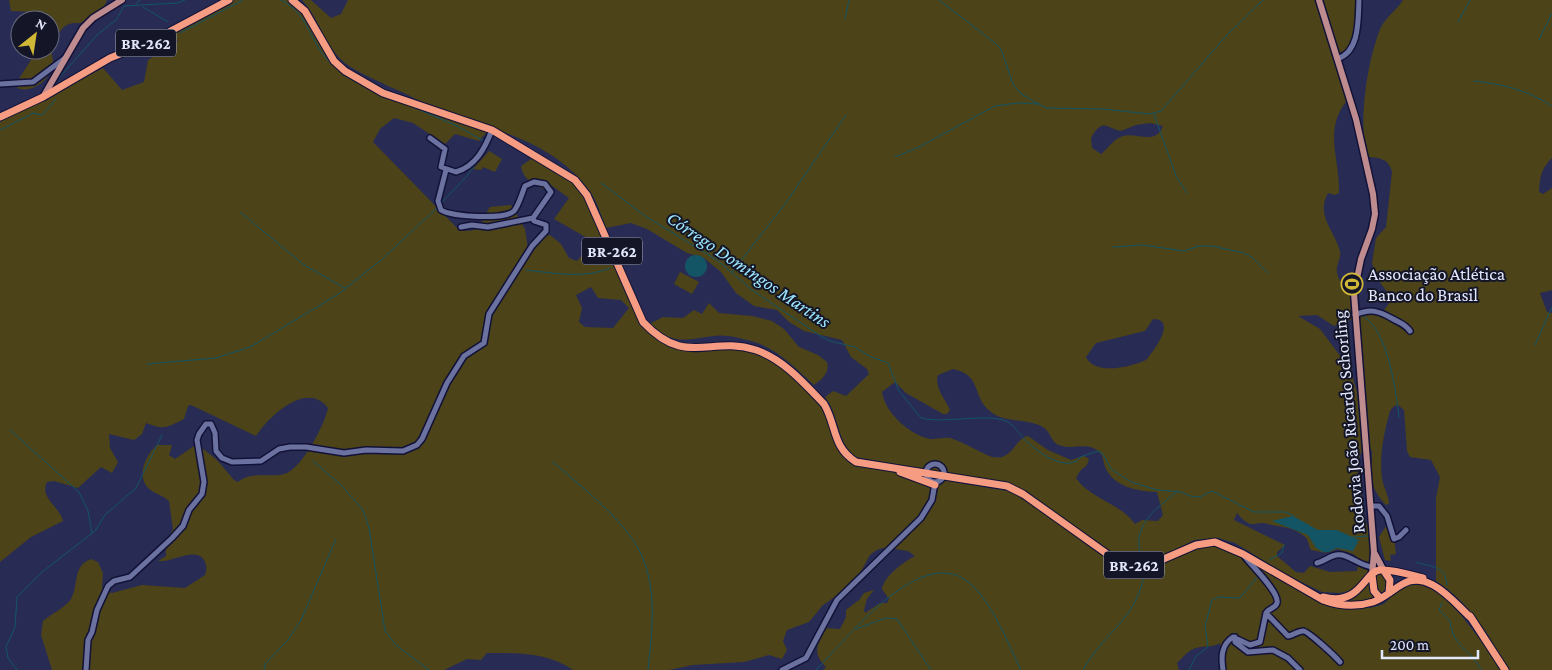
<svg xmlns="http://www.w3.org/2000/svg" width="1552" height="670" font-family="'Crimson Pro',serif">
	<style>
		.green { fill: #4c4318; fill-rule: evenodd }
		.water { fill: #135565 }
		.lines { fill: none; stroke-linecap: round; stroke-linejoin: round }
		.stream { stroke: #135565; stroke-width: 1 }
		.minor-casing { stroke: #121238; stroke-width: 8 }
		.major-casing { stroke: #121238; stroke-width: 9 }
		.highway-casing { stroke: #121238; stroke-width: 9 }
		.minor { stroke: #6b72a0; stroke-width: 5 }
		.major { stroke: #be8b8e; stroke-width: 6 }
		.highway { stroke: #f59c82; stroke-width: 7 }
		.labels { text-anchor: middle; stroke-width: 4; stroke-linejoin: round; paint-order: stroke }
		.shield { fill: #141628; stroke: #a5a8bc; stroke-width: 1 }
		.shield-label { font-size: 16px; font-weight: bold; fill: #e3e7fc }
		.poi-label { font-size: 18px; fill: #e3e7fc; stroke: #141628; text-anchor: start }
		.street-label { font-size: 18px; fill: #e3e7fc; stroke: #141628 }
		.water-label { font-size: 19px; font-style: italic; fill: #9de8fe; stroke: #141628 }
	</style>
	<rect width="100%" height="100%" fill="#282c54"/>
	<path class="green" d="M9 0H107C105 9 93 17 86 21 77 26 69 18 59 33 57 37 53 43 52 47 50 53 54 60 53 66 50 80 31 94 17 88L20 77 31 60 32 50H50V20H34L35 16 32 12 11 11Z
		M232 0H292L335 61 370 84 487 132 479 141 455 134 445 144 413 123 394 118 380 129 373 142 459 230C483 234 479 223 490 207L511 205 525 229 528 249 533 250 543 237 550 235 561 244 569 258 577 261 585 252 589 239 554 219 569 198 548 183 543 189C532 183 523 179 521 166L537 155 572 180 584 194 640 321 657 339 689 347 723 342 751 347 773 358 821 401 834 438 858 466 1013 492 1109 558C1157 586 1165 552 1206 544 1212 543 1219 545 1225 546L1333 608H1370L1384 604 1397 591 1409 585H1421L1431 589 1444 597 1461 615 1489 651 1500 670H1221L1220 643C1212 648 1205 645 1196 648 1189 650 1183 657 1177 663L1179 670H823L826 667C812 653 817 644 826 628L840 629 846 617V610L860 599 864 593 874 590 867 599 864 610 865 613 880 603H887L889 599 882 589C884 576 905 561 915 556L908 551 888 548H882L875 551 870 555 854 584 823 605 809 622 787 630 783 641 787 650 782 659 769 655 744 662 693 665 669 670H573C547 652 517 653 487 653L481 660 467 659 444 670H52L41 635 43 621C52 613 65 608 71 599 79 585 72 566 91 559L98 562 103 573 102 587 105 591 112 593 142 585 185 588 205 575C207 569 207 566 204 560 196 546 171 563 158 561L166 556V541L173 529 169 501C164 496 153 493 148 488 136 475 146 455 157 445H172L169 455 175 459 197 444 217 460 234 480 238 482C252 470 272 479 287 473 303 466 325 424 328 408 307 380 269 416 256 436L191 405 188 406 184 419C166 428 164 430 146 423L142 434 134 440 109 434 110 448 118 462 112 473 101 467 78 488 54 481 47 482C39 498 60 507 63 521L31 537 0 562V122L103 68 122 90 144 82 148 60 178 41 165 34ZM591 287 598 298 621 300 629 308 613 328 585 327 579 322 582 308 576 295Z
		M302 0H311L331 18 341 14 348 0H1317L1334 62 1349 98C1322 129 1340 157 1339 193L1335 195 1328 193C1315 216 1336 232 1340 252 1341 257 1338 262 1337 267 1335 274 1343 286 1346 293L1352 294 1353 319 1334 326 1317 315 1298 316 1320 329 1350 369 1357 392 1363 447 1357 465 1364 517 1370 532 1371 561 1366 577 1361 583 1352 590 1340 593 1322 592 1291 577 1235 543 1218 538 1194 540 1155 561 1127 560 1112 553 1015 486 856 457C836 442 840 416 825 397L833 391 846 396 869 374 867 369 851 357 842 340 804 331 789 322 777 310 754 306 736 293 721 272 704 258 687 253 647 229 631 223 606 228C601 215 597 201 589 190 555 143 495 130 444 111 425 104 407 94 388 86 374 79 357 72 345 63 325 47 319 18 302 0ZM1150 123 1163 126C1155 146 1138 132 1123 136 1113 139 1109 148 1101 154L1092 148 1091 138C1103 117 1106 128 1121 131L1136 125ZM1153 319C1178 319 1153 352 1146 360 1131 367 1095 376 1086 357L1096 343 1145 331ZM953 369C983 375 971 397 991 412 1003 422 1024 419 1039 425 1054 431 1048 443 1062 446 1072 449 1083 444 1093 448 1105 453 1102 460 1106 469 1116 488 1138 491 1157 492L1163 515 1158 521 1142 520 1135 524C1119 502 1090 499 1076 478L1080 471 1087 465 1089 459 1084 456 1071 460 1048 450 1028 436C1014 439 1013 461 992 457 979 452 967 444 953 439 945 436 938 440 930 439 910 435 885 413 882 392L895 382 906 393 943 414H947L950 410C945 399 934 387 938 375ZM1237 513C1252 532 1256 520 1268 524 1280 527 1294 527 1304 536 1309 539 1308 545 1311 550 1323 552 1326 555 1337 549L1353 554 1358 558 1357 571 1330 572 1310 566 1304 573 1296 572 1277 556V552L1285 545 1234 520Z
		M1323 0H1358L1355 15 1358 44 1339 53Z
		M1403 0H1552V158C1541 169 1540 177 1539 192L1543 194 1552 188V290L1540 293 1547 312 1552 313V670H1508C1490 635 1470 603 1436 581V498L1440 477 1431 460 1410 457 1407 451 1404 410 1398 405 1394 406 1390 411C1384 433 1379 455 1382 478 1383 487 1389 495 1389 504L1386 505C1367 484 1372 477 1372 451L1369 447C1368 402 1358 357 1359 312L1365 309 1382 313 1392 299 1376 277 1372 263 1376 238 1386 227 1392 172C1389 158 1379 158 1367 157 1358 121 1367 61 1381 27 1386 17 1397 10 1403 0Z
		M489 151 502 159 495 172 483 167 481 170 473 169Z
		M680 272 699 282 692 294 674 284Z
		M709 303 719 313 752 316 772 321 784 329 799 347 818 355 827 362C830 372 822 380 814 385 796 369 776 347 751 341 740 338 725 334 713 336 684 340 674 345 649 324L663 317 683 318 694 310 702 314Z
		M1388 523 1394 538 1396 554 1390 555 1391 561 1385 560 1379 537Z
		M1381 573 1385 575 1388 587 1380 594 1376 590 1375 576Z
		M1370 580 1377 598 1349 603 1330 600 1348 598Z"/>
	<path class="water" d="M685 266a11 11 0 1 1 22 0a11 11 0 1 1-22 0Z
		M1293 516 1318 530H1337L1359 540 1353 551 1337 548 1329 552H1323L1316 548 1308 535 1272 521Z"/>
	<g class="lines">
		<path class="stream" d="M281 0C313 16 308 48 338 69
			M939 0 996 44 1001 49 1013 84 1021 94 1046 108 1102 109 1150 114 1161 111 1226 36 1263 0
			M136 4 140 0
			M143 7 168 22
			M845 19 849 0
			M1458 22 1470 0
			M180 33 243 0
			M1539 40 1552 13
			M59 78 97 35 116 20 124 6 177 3 185 0
			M1474 81C1503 84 1527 90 1552 106
			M406 104 457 126 484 141
			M1154 114 1176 176 1187 193
			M0 130 33 113 42 115 56 99
			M895 157 919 147 995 106 1017 103 1039 104
			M601 183 645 216 717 260 752 290 822 337 830 341 855 347 869 356 888 363 899 391 921 418C944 424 986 413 1006 421 1016 426 1018 433 1025 440 1035 449 1051 462 1065 463 1069 464 1073 462 1077 461L1080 457 1098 451 1103 454 1111 469 1131 482 1157 490 1181 492 1190 496 1200 497 1212 491 1254 512H1285L1294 516
			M441 203 467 176 489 145
			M240 212 304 265 345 288
			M1113 247 1143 245 1184 251 1199 246H1212L1244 253 1253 258 1268 273
			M526 270C553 273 585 279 610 268
			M732 272 785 204 846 115
			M1364 317C1388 331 1396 391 1399 417
			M1535 345 1552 307
			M147 364 216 358 250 347 337 295 380 261 439 206
			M10 430 79 492 88 511 92 533
			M313 461 341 485 363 510 369 528 385 631 397 646 429 670
			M552 461C580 486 623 518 640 552 658 588 652 632 648 670
			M1353 537 1367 536
			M1143 560C1128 528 1155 509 1177 492
			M1269 560 1282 553 1284 545
			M1416 562C1432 568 1445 564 1447 585
			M1442 603 1439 610 1450 621C1453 648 1471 649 1481 670
			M856 629 886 618 897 619 931 670
			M17 670 8 658 6 647 15 627 17 597 42 572 95 531 105 515 136 488 162 435
			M264 670 265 664 288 640 301 620 336 539
			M816 670C848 638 925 536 974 587 996 610 1007 642 1021 670
			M1083 670C1105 630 1136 622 1145 571
			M1189 670 1196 656 1208 647 1205 626 1212 600 1219 597 1240 598 1258 576"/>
		<g class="minor-casing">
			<path id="minor" d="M1337 59C1360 52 1358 20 1359 0
				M0 84 33 82 65 58
				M430 138 445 149 441 167 456 172C476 166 485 148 492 130
				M461 227 472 225 488 227 533 218
				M1355 315C1371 308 1379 311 1393 319 1400 323 1405 324 1410 331
				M926 473a9 9 0 1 1 18 0a9 9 0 1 1-18 0Z
				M1371 506H1379L1387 516 1394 539 1399 537 1406 530
				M1317 563C1324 561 1330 556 1336 555 1349 553 1358 566 1373 567
				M1266 613 1288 636C1294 635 1298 631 1303 631 1307 630 1336 657 1340 662
				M1235 637V642L1248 652 1273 650 1288 658 1300 670
				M86 670 88 640 92 632 97 610 108 586 114 581 130 577 172 538 183 526 189 510 202 494 204 482 197 440 199 434 206 424H211L215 433 216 451 222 458 232 462 261 461 279 449 290 447H306L344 453 366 450 403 451 417 445 422 439 447 383 464 356 484 343 489 314 532 246 546 231V225L534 221 533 218 551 192 545 184 534 182 525 186C522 193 519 205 514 211 505 220 452 217 441 210L438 201 446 170
				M782 670 806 658 837 600 921 518 932 500 935 483
				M1223 670C1221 657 1221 645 1233 637L1250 645 1260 642 1266 613C1269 608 1276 608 1277 603 1280 593 1252 566 1245 557"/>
		</g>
		<g class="major-casing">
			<path id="major" d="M1319 0 1356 119 1373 194 1375 214 1372 229 1361 259 1354 293 1374 552 1372 575
				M43 97 83 28 93 18 122 0
				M1375 554 1384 571"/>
		</g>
		<g class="highway-casing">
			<path id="highway" d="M292 0 305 11 334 61 345 71 383 93 492 130 575 180 587 195 643 322C686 368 710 335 756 350 784 360 804 383 824 404 837 426 832 447 856 462L1007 486 1023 494 1110 556 1128 564H1152L1196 545 1215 542 1243 554 1323 600C1339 606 1357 607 1373 602 1396 594 1405 570 1433 585 1448 593 1459 607 1471 618
				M0 117 43 97 110 58 150 42 229 0
				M900 472 935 485
				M1384 571 1390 580 1389 593
				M1372 575 1374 591 1380 598
				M1323 597C1361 607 1364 571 1380 570 1394 569 1411 575 1423 578
				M1470 616 1505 670"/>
		</g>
		<use href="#minor" class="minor"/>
		<use href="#major" class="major"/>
		<use href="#highway" class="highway"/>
	</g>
	<defs>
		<g id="stadium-ring" transform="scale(1.125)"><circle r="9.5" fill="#141628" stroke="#d1b736" stroke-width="1.5"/><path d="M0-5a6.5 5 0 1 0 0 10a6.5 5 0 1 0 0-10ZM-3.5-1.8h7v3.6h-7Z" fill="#d1b736"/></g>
	</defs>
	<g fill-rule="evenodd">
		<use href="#stadium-ring" x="1352" y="284"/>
	</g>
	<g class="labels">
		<g class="shield">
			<rect x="116" y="29.5" width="60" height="27" rx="4"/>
			<rect x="582" y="237.5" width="60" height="27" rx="4"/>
			<rect x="1104" y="551.5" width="60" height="27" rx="4"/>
		</g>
		<g class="shield-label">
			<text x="146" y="49">BR-262</text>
			<text x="612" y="257">BR-262</text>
			<text x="1134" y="571">BR-262</text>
		</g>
		<g class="poi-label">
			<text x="1368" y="280">Associação Atlética<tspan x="1368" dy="21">Banco do Brasil</tspan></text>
		</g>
		<g class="street-label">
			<text transform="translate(1349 422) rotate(-95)" y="6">Rodovia João Ricardo Schorling</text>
		</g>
		<g class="water-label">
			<text transform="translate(749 269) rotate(34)" y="7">Córrego Domingos Martins</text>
		</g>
	</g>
	<g transform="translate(35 35) rotate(30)"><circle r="24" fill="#141628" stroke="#676a7d"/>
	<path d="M0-4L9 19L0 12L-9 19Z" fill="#d1b736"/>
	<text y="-8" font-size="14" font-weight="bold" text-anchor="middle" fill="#e3e7fc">N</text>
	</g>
	<path d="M1382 650v8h96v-8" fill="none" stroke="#e3e7fc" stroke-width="2.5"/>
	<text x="1390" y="650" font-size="15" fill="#e3e7fc" stroke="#141628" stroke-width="4" paint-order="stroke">200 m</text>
</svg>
